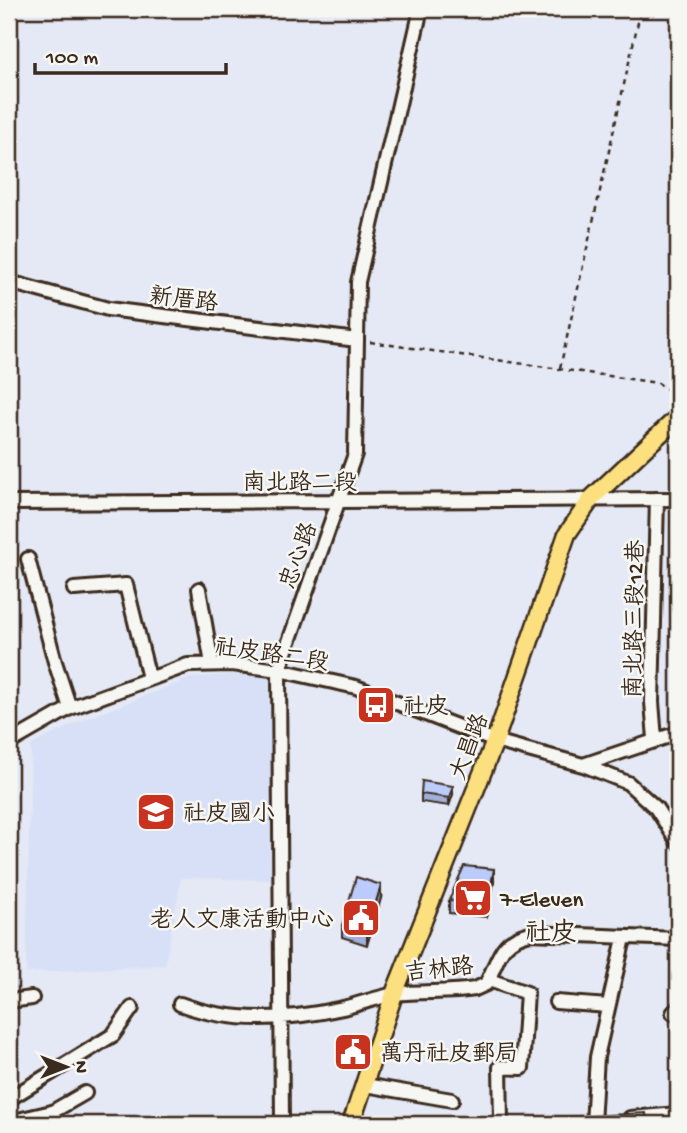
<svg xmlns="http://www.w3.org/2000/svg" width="687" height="1133" font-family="'Gochi Hand','LXGW WenKai TC',sans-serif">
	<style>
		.built { fill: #d8e0f7 }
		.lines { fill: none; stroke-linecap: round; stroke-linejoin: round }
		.minor-casing { stroke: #3b2a1e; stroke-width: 18 }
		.major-casing { stroke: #3b2a1e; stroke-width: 21 }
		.path { stroke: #3b2a1e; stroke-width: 2.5; stroke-dasharray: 5 5; stroke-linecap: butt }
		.minor { stroke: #f6f6f2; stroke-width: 12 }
		.major { stroke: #fce080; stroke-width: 16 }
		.wall { fill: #a1afd9; stroke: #3b2a1e; stroke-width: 2 }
		.shaded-wall { fill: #838eb0; stroke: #3b2a1e; stroke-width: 2 }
		.building { fill: #bbcbfc; stroke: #3b2a1e; stroke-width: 2 }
		.labels { text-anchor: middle; stroke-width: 5; stroke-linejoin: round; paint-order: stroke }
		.street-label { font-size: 23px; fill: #3b2a1e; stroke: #f6f6f2 }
		.poi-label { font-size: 23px; fill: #3b2a1e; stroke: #f6f6f2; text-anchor: start }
		.quarter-label { font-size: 26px; fill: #3b2a1e; stroke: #f6f6f2 }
	</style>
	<rect width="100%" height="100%" fill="#e4e9f5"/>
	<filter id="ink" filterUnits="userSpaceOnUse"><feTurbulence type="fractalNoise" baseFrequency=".0143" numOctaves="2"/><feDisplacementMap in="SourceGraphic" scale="14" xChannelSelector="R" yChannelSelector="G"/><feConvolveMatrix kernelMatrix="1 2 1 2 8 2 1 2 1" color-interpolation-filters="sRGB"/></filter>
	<g filter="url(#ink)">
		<path class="built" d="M283 670 284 880 181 878 165 965 26 973 31 745 80 721 191 678Z"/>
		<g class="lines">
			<g class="minor-casing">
				<path id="minor" d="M9 282 108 309 357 340
					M9 503 678 499
					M28 559 55 662 70 708
					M74 589 126 585 149 678
					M199 589 212 664
					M655 739 652 702 657 499
					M9 743 70 708 188 665 232 664 279 670 356 687 495 741 583 765 628 783 656 808 678 842
					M583 765 678 733
					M489 980 527 993 522 1068 500 1067 501 1121
					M9 1001 32 998
					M556 1002 608 1006
					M180 1004C234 1024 288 1020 343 1008 360 1004 378 997 395 994 422 991 449 993 475 989L486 984C500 958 498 941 530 933L678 939
					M673 1013 678 1008
					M365 1085 452 1100
					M9 1099 113 1035 132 1008
					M630 1118 678 1114
					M9 1122 52 1112 85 1093
					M282 1124 279 670 355 454 358 282 421 9
					M593 1124 597 1057 624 938"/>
			</g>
			<g class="major-casing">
				<path id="major" d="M351 1124 394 994 495 741 567 534 592 498 678 417"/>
			</g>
			<path class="path" d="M370 342 658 383 678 396
				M560 368 641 9"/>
			<use href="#minor" class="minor"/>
			<use href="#major" class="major"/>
		</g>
		<path class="wall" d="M421 794H453L449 806 421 802Z
			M494 882 487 917 449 913V900Z
			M381 898 367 945 342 937V925Z"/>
		<path class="shaded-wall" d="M453 786V794L449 806V798Z
			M494 869V882L487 917V905Z
			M381 885V898L367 945V932Z"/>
		<path class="building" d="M422 781 453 786 449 798 421 794Z
			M464 866 494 869 487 905 449 900Z
			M356 877 381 885 367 932 342 925Z
			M646 1113 647 1124H491L490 1121Z"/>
	</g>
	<defs>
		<g id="bus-square" transform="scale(2.0125)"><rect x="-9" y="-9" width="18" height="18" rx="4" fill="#c8321e" stroke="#f6f6f2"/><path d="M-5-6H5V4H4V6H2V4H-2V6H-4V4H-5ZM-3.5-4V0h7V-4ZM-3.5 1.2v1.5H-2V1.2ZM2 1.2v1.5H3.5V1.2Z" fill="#fff"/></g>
		<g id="school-square" transform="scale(2.0125)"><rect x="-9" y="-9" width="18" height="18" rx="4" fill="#c8321e" stroke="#f6f6f2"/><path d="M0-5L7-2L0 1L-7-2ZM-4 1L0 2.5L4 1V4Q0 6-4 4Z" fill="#fff"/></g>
		<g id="supermarket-square" transform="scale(2.0125)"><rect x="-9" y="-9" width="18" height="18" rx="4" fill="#c8321e" stroke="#f6f6f2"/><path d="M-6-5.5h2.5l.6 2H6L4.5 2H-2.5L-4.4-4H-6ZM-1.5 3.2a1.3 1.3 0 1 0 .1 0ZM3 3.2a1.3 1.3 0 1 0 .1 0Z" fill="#fff"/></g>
		<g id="civic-square" transform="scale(2.0125)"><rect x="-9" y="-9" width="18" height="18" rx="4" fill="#c8321e" stroke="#f6f6f2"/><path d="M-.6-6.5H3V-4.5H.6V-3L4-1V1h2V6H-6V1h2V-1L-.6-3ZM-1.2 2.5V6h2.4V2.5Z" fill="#fff"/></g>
	</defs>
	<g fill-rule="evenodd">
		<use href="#bus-square" x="376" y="705"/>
		<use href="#school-square" x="156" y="812"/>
		<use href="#supermarket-square" x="473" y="898"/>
		<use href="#civic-square" x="361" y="918"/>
		<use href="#civic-square" x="353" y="1052"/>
	</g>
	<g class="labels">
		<g class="street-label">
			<text transform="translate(184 298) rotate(7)" y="8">新厝路</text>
			<text x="300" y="489">南北路二段</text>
			<text transform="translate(297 555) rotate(-70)" y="8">忠心路</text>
			<text transform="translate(633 619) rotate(-89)" y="8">南北路三段12巷</text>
			<text transform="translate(272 653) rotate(8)" y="8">社皮路二段</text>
			<text transform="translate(468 746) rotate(-69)" y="8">大昌路</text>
			<text transform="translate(439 968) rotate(-6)" y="8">吉林路</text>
		</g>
		<g class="poi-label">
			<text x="403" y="713">社皮</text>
			<text x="183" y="820">社皮國小</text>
			<text x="500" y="906">7-Eleven</text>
			<text x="334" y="926" text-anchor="end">老人文康活動中心</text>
			<text x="380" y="1060">萬丹社皮郵局</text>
		</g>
		<g class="quarter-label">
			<text x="551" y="940">社皮</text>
		</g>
	</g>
	<rect width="687" height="1133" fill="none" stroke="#f6f6f2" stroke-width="35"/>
	<rect x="18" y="18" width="652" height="1098" fill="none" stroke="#3b2a1e" stroke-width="2.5" filter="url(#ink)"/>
	<g transform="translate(66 1067) rotate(90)" stroke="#f6f6f2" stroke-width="5" paint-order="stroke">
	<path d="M0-5L12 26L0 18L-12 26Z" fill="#3b2a1e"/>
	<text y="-10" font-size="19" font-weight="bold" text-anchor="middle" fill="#3b2a1e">N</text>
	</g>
	<path d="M35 63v10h191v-10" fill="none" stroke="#3b2a1e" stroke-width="3.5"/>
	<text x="46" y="63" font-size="21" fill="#3b2a1e" stroke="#f6f6f2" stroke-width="5" paint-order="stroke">100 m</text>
</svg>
